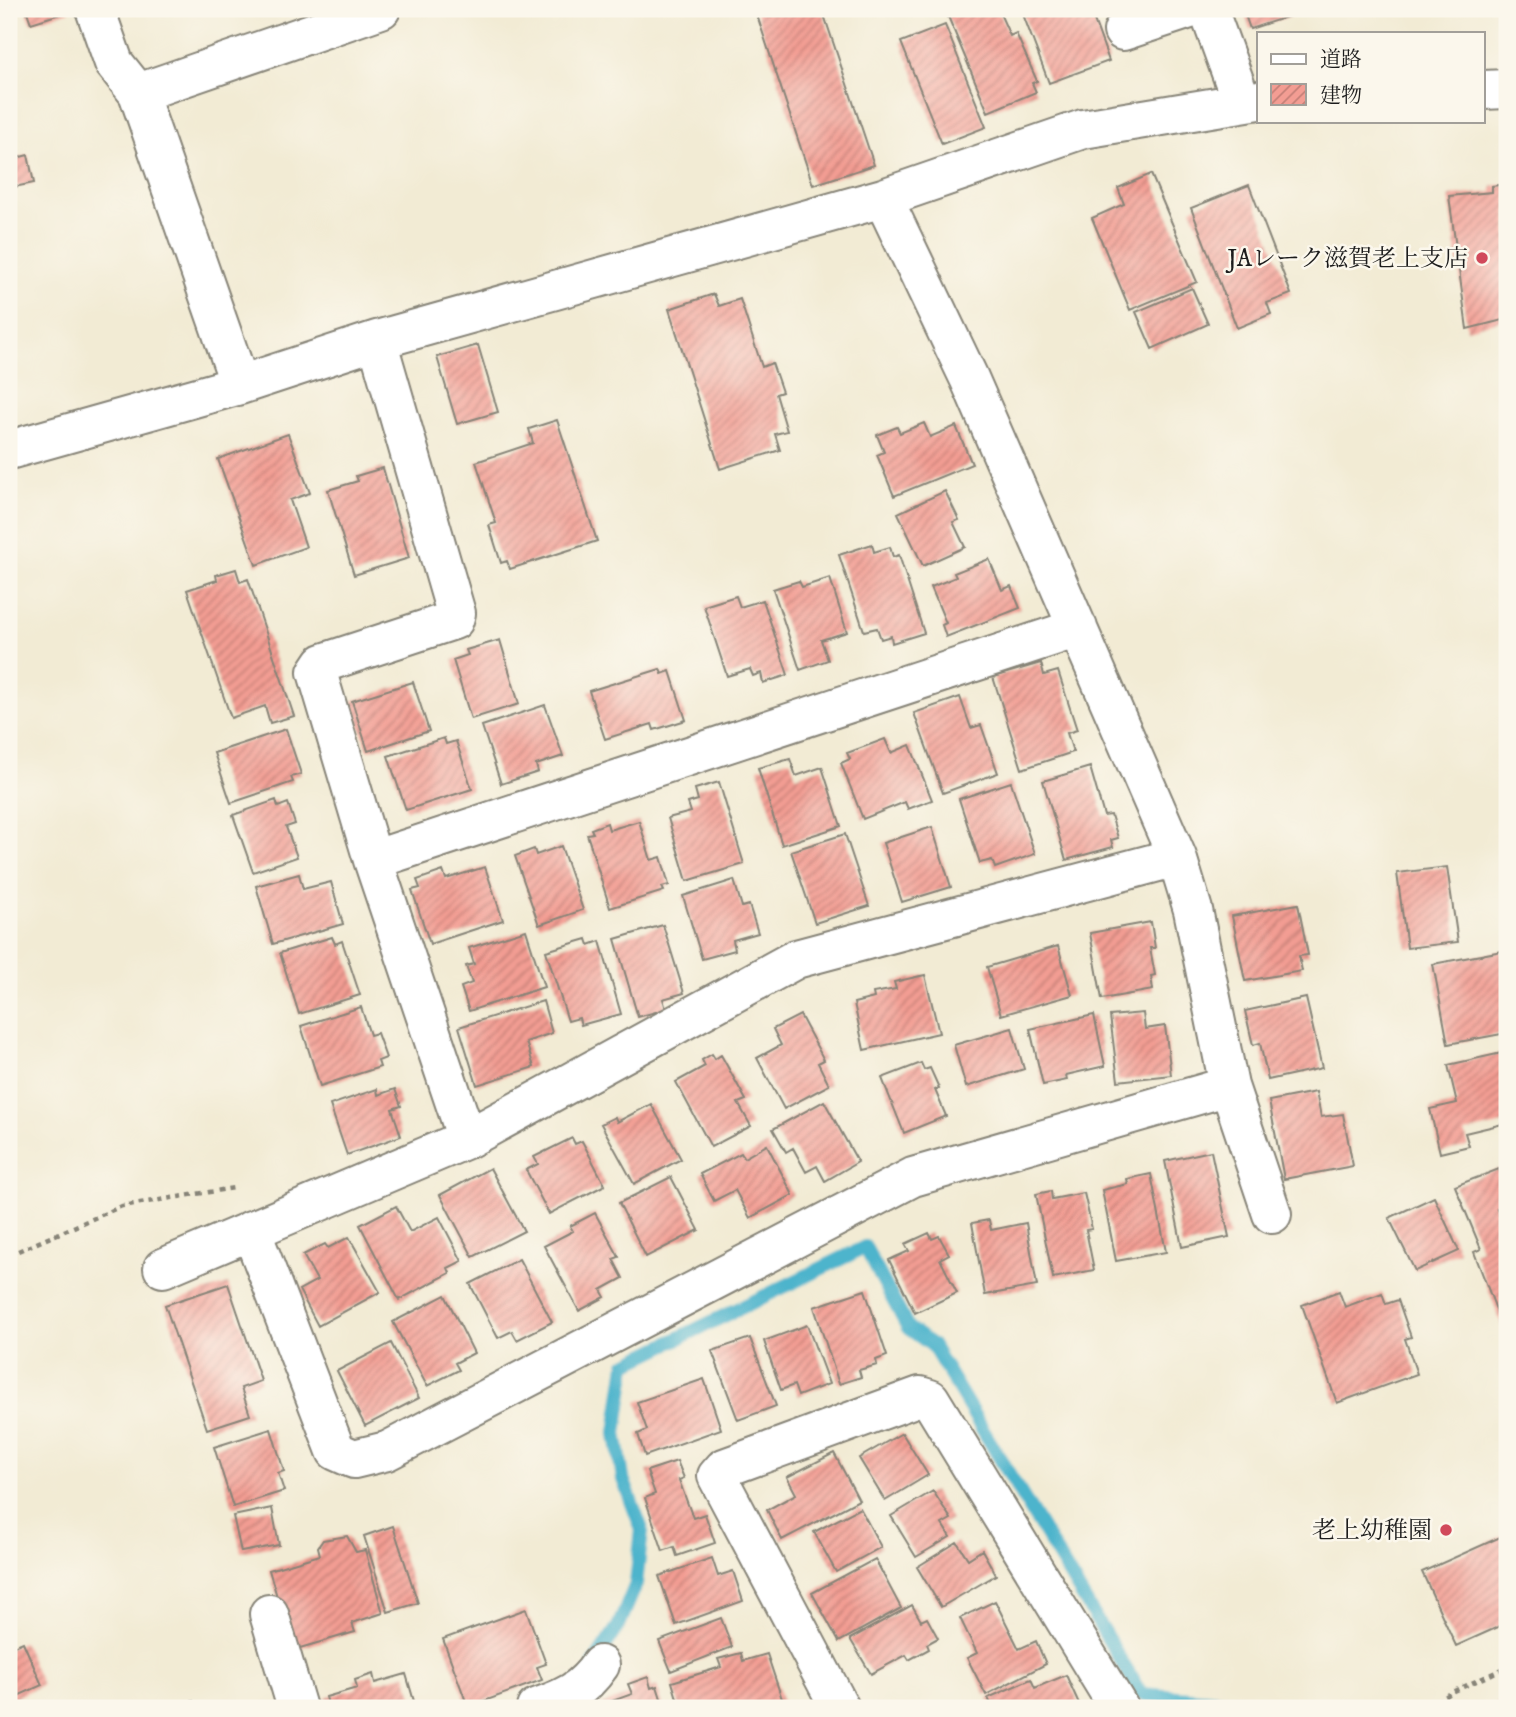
<svg xmlns="http://www.w3.org/2000/svg" width="1516" height="1717" font-family="'IM FELL DW Pica','Noto Serif JP',serif">
	<style>
		.lines { fill: none; stroke-linecap: round; stroke-linejoin: round }
		.stream { stroke: #4db4cc; stroke-width: 14 }
		.building { fill: url(#building-hatch) }
		.minor-casing { stroke: #878478; stroke-width: 42 }
		.path { stroke: #878478; stroke-width: 4.5; stroke-dasharray: 5 5; stroke-linecap: butt }
		.minor { stroke: #fff; stroke-width: 38 }
		.poi-dot { fill: #d1495b; stroke: #fbf7ec; stroke-width: 2.5 }
		.labels { text-anchor: middle; stroke-width: 5; stroke-linejoin: round; paint-order: stroke }
		.poi-label { font-size: 24px; fill: #1c1c1c; stroke: #fbf7ec; text-anchor: end }
	</style>
	<defs>
		<pattern id="building-hatch" width="6" height="6" patternUnits="userSpaceOnUse" patternTransform="scale(1.75)"><rect width="6" height="6" fill="#f39d93"/><path d="M-1 1l2-2M0 6l6-6M5 7l2-2" fill="none" stroke="#c47f77"/></pattern>
	</defs>
	<rect width="100%" height="100%" fill="#fbf7ec"/>
	<filter id="ink" filterUnits="userSpaceOnUse"><feTurbulence type="fractalNoise" baseFrequency=".0143" numOctaves="2"/><feDisplacementMap in="SourceGraphic" scale="14" xChannelSelector="R" yChannelSelector="G"/><feConvolveMatrix kernelMatrix="1 2 1 2 8 2 1 2 1" color-interpolation-filters="sRGB"/></filter>
	<filter id="wash" filterUnits="userSpaceOnUse"><feTurbulence type="fractalNoise" baseFrequency=".00686" numOctaves="4" result="noise"/><feDisplacementMap in="SourceGraphic" scale="28" xChannelSelector="R" yChannelSelector="G"/><feGaussianBlur stdDeviation="1.57" result="paint"/><feColorMatrix in="noise" values="0 0 0 0 0 0 0 0 0 0 0 0 0 0 0 0 0 1.4 0 .05"/><feComposite in="paint" operator="in"/></filter>
	<g filter="url(#wash)">
		<rect width="100%" height="100%" fill="#f2ebd4"/>
		<g class="lines">
			<path class="stream" d="M594 1663 619 1625 636 1584 642 1530 623 1479 616 1433 626 1364 865 1247 908 1328 932 1345 1141 1694 1305 1708"/>
		</g>
		<g id="blocks">
			<path class="building" d="M26 9H69L70 11 31 23Z
				M755 9H822L874 165 813 185Z
				M960 9H998L1010 36 1016 33 1037 81 1032 83 1036 92 988 112 947 14Z
				M1021 9H1090L1109 61 1049 83Z
				M1243 9H1311L1250 29Z
				M945 25 986 127 942 144 901 42Z
				M28 155 34 183 9 188V160Z
				M1151 174 1197 282 1130 310 1092 218 1124 204 1118 188Z
				M1507 184V319L1467 329 1449 196 1492 192V186Z
				M1249 185 1291 294 1267 303 1271 314 1237 328 1191 208Z
				M1192 288 1208 324 1152 349 1136 312Z
				M714 294 719 306 740 299 762 367 772 363 782 392 776 394 787 431 775 434 780 450 720 469 669 309Z
				M478 345 498 412 457 424 437 357Z
				M557 420 597 541 510 569 507 561 501 563 489 525 496 523 476 462 533 443 529 429Z
				M924 423 930 437 956 426 972 464 894 496 877 455 884 452 877 435 897 427 900 433Z
				M288 434 310 493 290 500 306 547 256 565 218 459Z
				M383 468 409 558 354 575 328 490 358 481 356 476Z
				M945 491 959 520 953 522 965 547 923 566 898 513Z
				M872 544 874 552 890 547 893 557 899 555 924 633 892 643 891 636 881 639 877 628 864 631 839 555Z
				M989 559 1002 590 1011 586 1020 608 946 637 942 625 946 623 931 587 956 577 954 573Z
				M236 569 240 582 248 579 294 716 270 723 265 706 231 718 187 590 217 580 216 575Z
				M830 578 847 632 821 640 828 660 800 670 773 589 799 581 802 587Z
				M736 596 740 607 763 600 788 675 763 683 761 673 753 676 750 669 727 676 704 606Z
				M500 640 519 704 471 719 453 660 468 655 466 650Z
				M1041 663 1044 675 1058 671 1077 730 1067 733 1073 752 1022 769 993 677Z
				M660 669 662 674 670 671 686 720 654 730 652 724 605 739 589 691Z
				M413 682 429 731 368 751 352 701Z
				M960 697 971 728 981 725 998 773 943 793 914 713Z
				M545 705 563 756 536 765 538 772 501 784 482 726Z
				M286 729 301 774 291 777 293 782 231 803 214 753Z
				M444 738 446 744 456 741 472 789 406 810 388 756Z
				M885 739 891 753 910 745 932 800 908 809 905 802 863 819 841 763 850 759 847 753Z
				M790 759 796 776 822 767 841 826 782 845 758 768Z
				M1090 767 1104 816 1111 815 1118 838 1111 840 1113 847 1066 860 1043 781Z
				M719 782 744 864 687 881 668 818 691 812 688 803 698 800 695 789Z
				M1011 782 1035 854 995 868 992 860 980 863 959 799Z
				M276 800 278 807 288 803 295 824 286 827 297 857 253 872 233 815Z
				M639 821 651 860 661 857 669 885 662 887 664 891 610 908 587 834 593 833 591 829 607 823 609 830Z
				M932 827 951 887 902 902 883 843Z
				M845 834 869 906 815 923 791 851Z
				M561 846 583 910 539 925 515 856 534 849 536 855Z
				M485 867 503 920 430 944 412 890 420 888 417 880 443 871 446 879Z
				M1447 867 1458 942 1407 948 1397 873Z
				M299 874 303 889 331 882 343 924 273 944 256 886Z
				M734 880 742 907 749 905 758 933 733 940 735 950 702 959 683 896Z
				M1298 904 1308 955 1299 956 1302 971 1245 981 1232 916Z
				M1151 922 1155 948H1150L1155 975 1151 976 1153 990 1102 999 1090 933Z
				M663 925 684 993 663 999 666 1009 638 1017 615 939Z
				M526 930 544 987 469 1011 461 987 472 983 466 966 474 964 469 948Z
				M332 937 335 944 342 941 360 995 299 1014 280 953Z
				M587 939 589 945 600 941 621 1014 581 1025 579 1018 568 1021 546 951Z
				M1058 946 1072 995 1001 1015 987 967Z
				M1502 951 1507 978V1033L1448 1044 1433 964Z
				M925 975 939 1033 864 1050 854 1003 874 998 873 993 896 989 894 982Z
				M1306 998 1322 1068 1268 1080 1260 1043 1253 1045 1245 1011Z
				M543 1001 552 1033 526 1042 534 1067 477 1085 459 1027Z
				M361 1007 370 1035 377 1033 386 1058 378 1061 380 1067 320 1086 301 1026Z
				M1143 1013 1145 1029 1165 1026 1171 1075 1118 1081 1110 1016Z
				M800 1015 824 1060 818 1063 829 1085 784 1109 757 1058 781 1045 773 1029Z
				M1094 1015 1105 1066 1066 1075 1067 1080 1043 1085 1030 1029Z
				M1012 1028 1024 1069 966 1087 954 1045Z
				M1506 1052 1507 1123 1465 1133 1469 1146 1440 1153 1430 1109 1457 1103 1448 1065Z
				M712 1054 715 1059 721 1055 746 1100 738 1103 751 1126 711 1147 676 1082 705 1066 702 1060Z
				M921 1063 924 1070 930 1068 939 1088 935 1090 946 1116 904 1133 882 1078Z
				M377 1089 378 1095 395 1089 401 1106 392 1109 401 1136 347 1155 330 1105Z
				M1316 1092 1321 1117 1343 1114 1353 1166 1284 1179 1269 1101Z
				M824 1101 858 1162 825 1181 817 1166 806 1172 793 1148 786 1152 773 1129Z
				M651 1104 681 1159 634 1184 601 1124 615 1117 617 1122Z
				M572 1138 575 1144 582 1141 605 1185 549 1214 526 1170 538 1164 534 1157Z
				M767 1145 793 1195 750 1218 735 1190 714 1201 700 1174 741 1153 744 1158Z
				M1211 1151 1229 1237 1182 1247 1165 1161Z
				M490 1168 524 1231 473 1257 440 1195Z
				M1499 1169 1507 1189V1205L1497 1209 1504 1227 1507 1225V1338L1474 1252 1481 1249 1455 1186Z
				M1151 1174 1166 1252 1116 1261 1102 1190 1128 1184 1127 1179Z
				M671 1177 699 1230 646 1257 619 1203Z
				M1051 1191 1052 1199 1084 1193 1092 1229 1086 1230 1094 1270 1053 1278 1036 1194Z
				M1434 1197 1459 1251 1415 1271 1389 1218Z
				M396 1206 410 1232 439 1217 462 1261 448 1268 450 1273 399 1300 360 1225Z
				M595 1213 619 1257 613 1259 623 1278 601 1290 605 1297 579 1311 544 1246 573 1231 570 1226Z
				M989 1220 991 1230 1026 1223 1037 1286 985 1295 972 1223Z
				M929 1233 932 1239 939 1236 949 1254 940 1259 957 1293 915 1313 889 1260 909 1251 905 1244Z
				M349 1237 380 1292 318 1326 299 1290 317 1280 303 1255 325 1244 328 1248Z
				M519 1259 552 1322 517 1340 512 1331 498 1338 470 1284Z
				M228 1284 261 1381 241 1388 250 1415 207 1429 165 1305Z
				M865 1290 887 1356 876 1360 877 1365 859 1370 861 1377 839 1384 814 1307Z
				M1339 1291 1345 1307 1382 1293 1386 1304 1398 1300 1411 1337 1405 1339 1417 1374 1337 1403 1302 1305Z
				M445 1295 474 1353 455 1363 459 1370 427 1386 393 1322Z
				M807 1325 829 1384 798 1396 794 1385 781 1390 764 1341Z
				M750 1338 776 1406 738 1420 712 1351Z
				M391 1343 419 1398 365 1426 337 1371Z
				M704 1379 721 1429 645 1456 638 1434 647 1430 637 1402Z
				M271 1429 284 1471 278 1473 284 1491 233 1507 214 1447Z
				M902 1433 928 1475 885 1501 859 1458Z
				M834 1453 859 1500 782 1540 767 1510 796 1494 787 1477Z
				M677 1461 684 1478 679 1480 693 1518 705 1514 715 1543 677 1556 674 1547 663 1551 645 1498 655 1494 647 1471Z
				M933 1491 951 1519 942 1524 950 1537 916 1557 891 1516Z
				M272 1508 279 1545 241 1552 233 1516Z
				M860 1508 881 1547 836 1572 814 1532Z
				M393 1526 418 1603 388 1612 364 1536Z
				M1507 1534V1623L1456 1646 1422 1572Z
				M347 1536 356 1552 365 1550 383 1613 352 1623 355 1632 293 1650 269 1570 320 1555 318 1547 323 1540Z
				M957 1542 968 1559 982 1550 996 1575 941 1607 917 1567Z
				M712 1558 718 1576 733 1571 743 1601 676 1625 659 1576Z
				M875 1559 901 1608 839 1642 812 1593Z
				M995 1601 1019 1649 1036 1641 1046 1664 986 1695 967 1658 977 1653 960 1618Z
				M912 1605 921 1621 927 1618 938 1638 927 1644 929 1649 909 1660 906 1655 871 1674 850 1639Z
				M526 1609 546 1664 537 1667 542 1680 468 1707 443 1639Z
				M721 1618 732 1647 671 1671 659 1641Z
				M23 1642 42 1685 9 1700V1648Z
				M741 1653 743 1661 767 1654 785 1708H680L672 1682 721 1667 718 1659Z
				M373 1674 375 1683 406 1674 416 1708H329L326 1697 357 1688 355 1680Z
				M1066 1675 1081 1708H993L988 1698 1031 1679 1035 1688Z
				M648 1677 651 1688 657 1686 664 1708H602L601 1705 632 1694 628 1684Z
				M1507 1700V1708H1488Z
				M193 1701 195 1708H172Z"/>
		</g>
	</g>
	<g filter="url(#ink)">
		<use href="#blocks" fill-opacity="0" stroke="#878478" stroke-width="2"/>
		<g class="lines">
			<g class="minor-casing">
				<path id="minor" d="M95 9 114 63 138 93
					M1208 9 1241 100
					M1123 31 1190 9
					M1483 90 1507 89
					M883 198 969 378 1177 857 1193 910 1229 1086 1272 1214
					M377 340 456 613 454 620 323 663 317 672 373 860 467 1139
					M240 385 138 93 381 9
					M9 450 240 385 377 340 883 198 1083 129 1259 100
					M373 860 1078 628
					M251 1230 336 1451 354 1459 387 1451 913 1177 1229 1086
					M163 1268 467 1139 796 959 1177 857
					M269 1614 297 1708
					M536 1708C566 1697 582 1691 600 1665
					M840 1708 717 1476 724 1468 920 1396 930 1399 1119 1708"/>
			</g>
			<path class="path" d="M9 1255 122 1206 234 1188
				M1429 1708 1452 1692 1507 1667"/>
			<use href="#minor" class="minor"/>
		</g>
	</g>
	<g class="poi-dot">
		<circle cx="1482" cy="258" r="7"/>
		<circle cx="1446" cy="1530" r="7"/>
	</g>
	<g class="labels">
		<g class="poi-label">
			<text x="1468" y="266">JAレーク滋賀老上支店</text>
			<text x="1432" y="1538">老上幼稚園</text>
		</g>
	</g>
	<rect width="1516" height="1717" fill="none" stroke="#fbf7ec" stroke-width="35"/>
	<rect x="1257" y="32" width="228" height="91" fill="#fbf7ec" stroke="#a29f99" stroke-width="2"/>
	<rect x="1271" y="54" width="35" height="10" fill="#ffffff" stroke="#a29f99" stroke-width="2"/>
	<text x="1320" y="66" font-size="21" fill="#1c1c1c">道路</text>
	<rect x="1271" y="84" width="35" height="21" fill="url(#building-hatch)" stroke="#a29f99" stroke-width="2"/>
	<text x="1320" y="102" font-size="21" fill="#1c1c1c">建物</text>
</svg>
